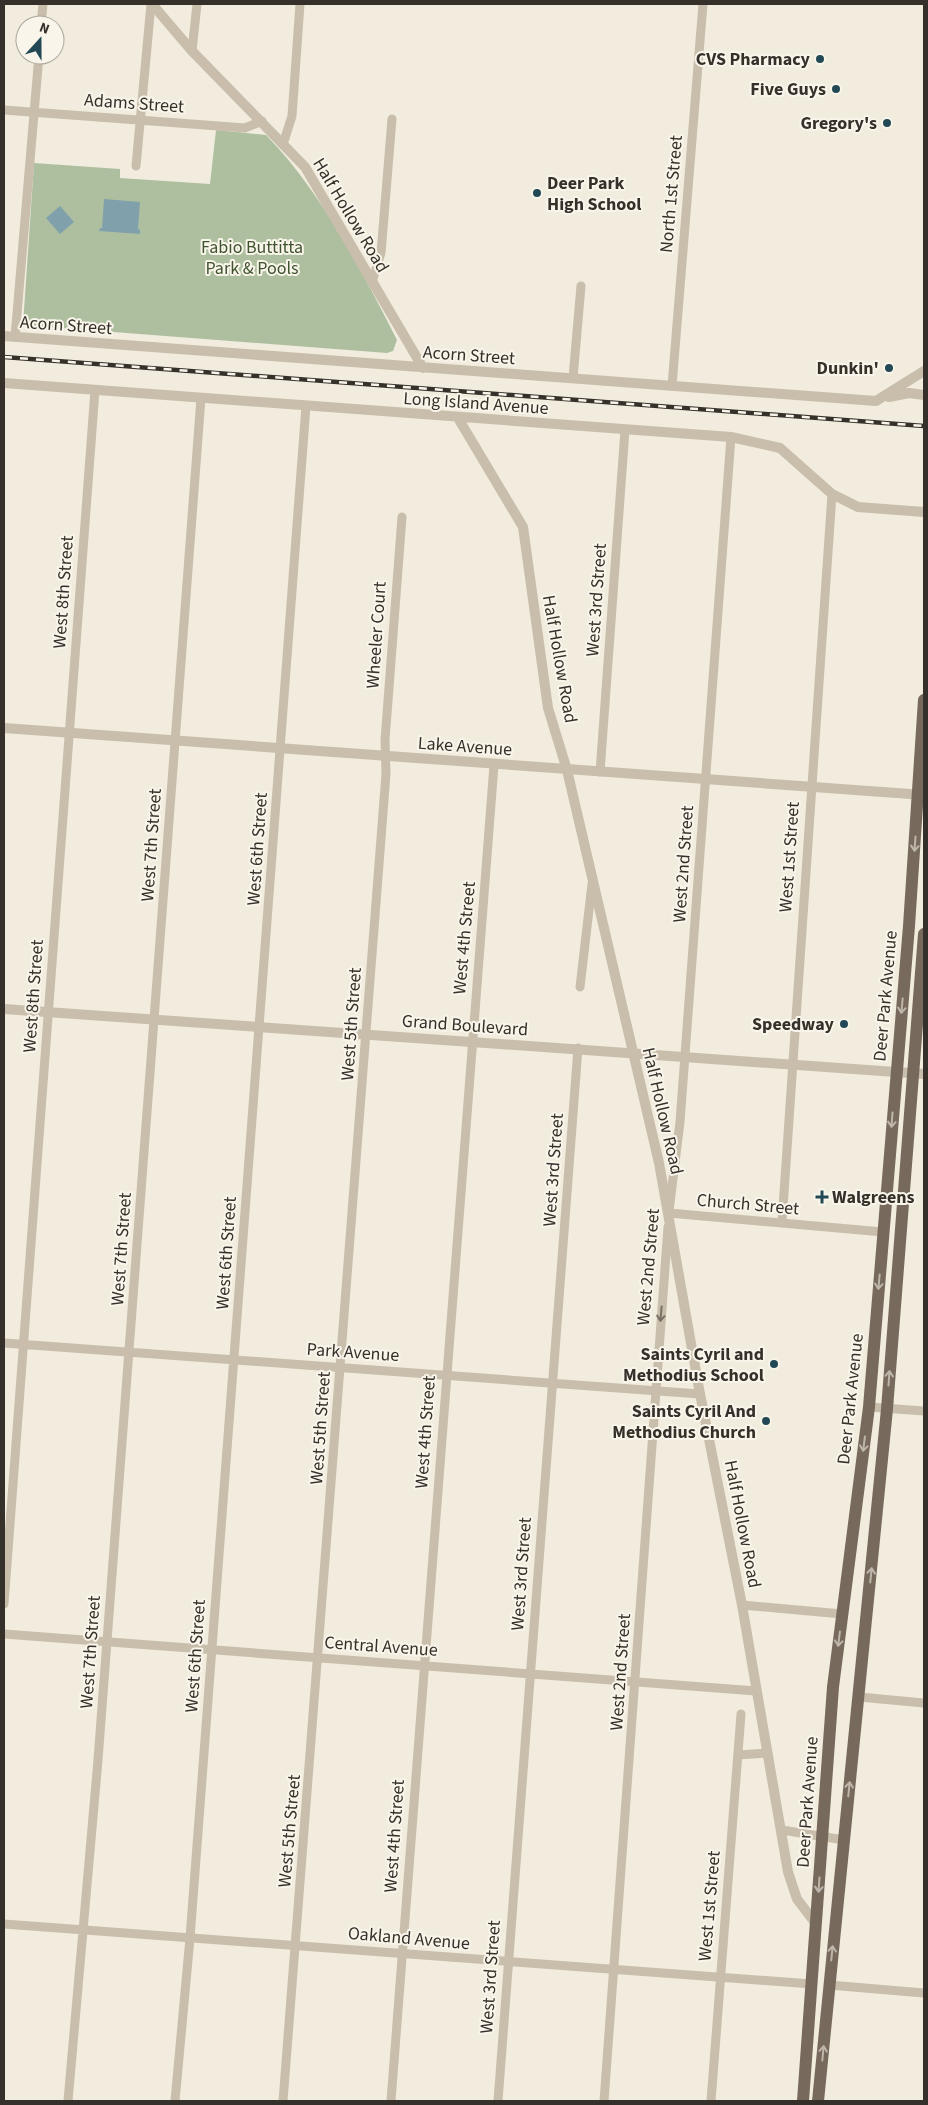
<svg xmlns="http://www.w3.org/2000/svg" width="928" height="2105" font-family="'Source Sans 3',sans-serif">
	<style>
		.green { fill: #aebf9f }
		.water { fill: #80a1ac }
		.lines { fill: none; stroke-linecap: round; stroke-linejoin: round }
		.minor { stroke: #c8beab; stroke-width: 9 }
		.tertiary { stroke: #c8beab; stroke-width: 10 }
		.primary { stroke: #776a5c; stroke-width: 12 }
		.rail-casing { stroke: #36302a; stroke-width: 4.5 }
		.rail { stroke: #f9f5eb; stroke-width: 2.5; stroke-dasharray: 8; stroke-linecap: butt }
		.oneway { stroke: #beb6ab }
		.oneway2 { stroke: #787064 }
		.poi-dot { fill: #224855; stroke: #f9f5eb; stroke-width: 2 }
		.labels { text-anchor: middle; stroke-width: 4; stroke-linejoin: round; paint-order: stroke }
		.poi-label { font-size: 18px; font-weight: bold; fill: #36302a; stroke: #f9f5eb; text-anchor: end }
		.street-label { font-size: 18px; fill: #36302a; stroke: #f9f5eb }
		.park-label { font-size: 18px; fill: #3f532f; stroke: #f9f5eb }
	</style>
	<rect width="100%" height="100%" fill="#f1ecde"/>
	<path class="green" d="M216 130 266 135C320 190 362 271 397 340L393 351 387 353 23 325 34 163 120 169V178L210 184Z"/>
	<path class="water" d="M104 199 140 202 138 229 140 230V234L99 231 100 228H102Z
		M60 206 74 222 60 234 46 218Z"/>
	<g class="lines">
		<path class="minor" d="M41 25 43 4
			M192 51 197 4
			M4 110 245 128 262 121
			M283 144 292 116 300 4
			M136 166 151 4
			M372 282 381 253 392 119
			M15 337 39 55
			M573 378 581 286
			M672 386 703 4
			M600 772 625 430
			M580 987 592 884
			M669 1211 680 1122 731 437
			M669 1213 883 1232
			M782 1222 832 494
			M4 1343 700 1394
			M869 1407 924 1411
			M4 1604 95 390
			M742 1605 842 1614
			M4 1634 756 1691
			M859 1697 924 1703
			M738 1755 768 1753
			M782 1830 844 1840
			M4 1924 812 1984
			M829 1985 924 1993
			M68 2101 98 1760 201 398
			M175 2101 190 1938 306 406
			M283 2101 386 774 385 740 402 517
			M391 2101 494 765
			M498 2101 578 1048
			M604 2101 668 1227
			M711 2101 741 1714"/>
		<path class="tertiary" d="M152 4 192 51 305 167 423 368
			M4 336 876 401 924 371
			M4 383 731 437 780 448 832 494 858 507 924 512
			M889 397 909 393 924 395
			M458 418 523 527 548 708 567 770 659 1163 700 1394 742 1605 788 1872 797 1899 816 1924
			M4 728 924 795
			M4 1009 924 1074"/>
		<path class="primary" d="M803 2101 833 1687 869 1407 909 926 924 700
			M818 2101 887 1409 924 934"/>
		<g class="rail-casing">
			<path id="rail" d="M4 357 924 426"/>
		</g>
		<use href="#rail" class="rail"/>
	</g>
	<defs><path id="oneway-shaft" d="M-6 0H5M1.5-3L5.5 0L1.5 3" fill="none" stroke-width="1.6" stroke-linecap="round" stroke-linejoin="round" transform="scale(1.25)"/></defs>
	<g class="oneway">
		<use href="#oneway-shaft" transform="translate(915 844) rotate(94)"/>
		<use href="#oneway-shaft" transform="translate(902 1006) rotate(95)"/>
		<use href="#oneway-shaft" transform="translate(892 1120) rotate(94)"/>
		<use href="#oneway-shaft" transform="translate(879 1282) rotate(95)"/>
		<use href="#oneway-shaft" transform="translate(889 1378) rotate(-86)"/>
		<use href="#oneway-shaft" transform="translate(864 1444) rotate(97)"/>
		<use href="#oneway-shaft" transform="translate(871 1575) rotate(-84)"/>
		<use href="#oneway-shaft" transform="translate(839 1639) rotate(97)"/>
		<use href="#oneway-shaft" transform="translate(849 1789) rotate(-84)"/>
		<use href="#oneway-shaft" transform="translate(819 1885) rotate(94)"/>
		<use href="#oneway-shaft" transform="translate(832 1953) rotate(-84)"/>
		<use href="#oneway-shaft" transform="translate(823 2053) rotate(-85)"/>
	</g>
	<use class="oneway2" href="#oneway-shaft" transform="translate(661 1314) rotate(95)"/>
	<g class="poi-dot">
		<circle cx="820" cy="59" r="5"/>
		<circle cx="836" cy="89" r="5"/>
		<circle cx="887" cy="123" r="5"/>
		<circle cx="537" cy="193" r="5"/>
		<circle cx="889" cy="368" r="5"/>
		<circle cx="844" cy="1024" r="5"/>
		<path d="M819.5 1189.5h5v5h5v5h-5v5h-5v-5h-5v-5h5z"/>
		<circle cx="774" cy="1364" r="5"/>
		<circle cx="766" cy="1421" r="5"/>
	</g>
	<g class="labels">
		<g class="poi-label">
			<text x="810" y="65">CVS Pharmacy</text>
			<text x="826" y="95">Five Guys</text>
			<text x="877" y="129">Gregory's</text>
			<text x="547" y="189" text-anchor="start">Deer Park<tspan x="547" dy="21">High School</tspan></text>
			<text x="879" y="374">Dunkin'</text>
			<text x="834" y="1030">Speedway</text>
			<text x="832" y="1203" text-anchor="start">Walgreens</text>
			<text x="764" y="1360">Saints Cyril and<tspan x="764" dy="21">Methodius School</tspan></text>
			<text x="756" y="1417">Saints Cyril And<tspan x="756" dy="21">Methodius Church</tspan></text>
		</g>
		<g class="street-label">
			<text transform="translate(134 103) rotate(4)" y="6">Adams Street</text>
			<text transform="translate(671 194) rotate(-85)" y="6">North 1st Street</text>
			<text transform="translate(351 215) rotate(59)" y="6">Half Hollow Road</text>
			<text transform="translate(66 325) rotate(4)" y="6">Acorn Street</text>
			<text transform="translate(469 355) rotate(4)" y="6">Acorn Street</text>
			<text transform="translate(476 403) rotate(4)" y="6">Long Island Avenue</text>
			<text transform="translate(63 592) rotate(-86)" y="6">West 8th Street</text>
			<text transform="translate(596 600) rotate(-86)" y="6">West 3rd Street</text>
			<text transform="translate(376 635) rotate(-86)" y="6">Wheeler Court</text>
			<text transform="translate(560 659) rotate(80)" y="6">Half Hollow Road</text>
			<text transform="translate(465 746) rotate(4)" y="6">Lake Avenue</text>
			<text transform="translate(151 845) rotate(-86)" y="6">West 7th Street</text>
			<text transform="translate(257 849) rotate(-86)" y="6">West 6th Street</text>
			<text transform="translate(789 857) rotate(-86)" y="6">West 1st Street</text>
			<text transform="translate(683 864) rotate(-86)" y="6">West 2nd Street</text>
			<text transform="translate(464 938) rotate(-85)" y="6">West 4th Street</text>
			<text transform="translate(33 996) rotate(-86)" y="6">West 8th Street</text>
			<text transform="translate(885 996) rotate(-85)" y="6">Deer Park Avenue</text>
			<text transform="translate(351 1024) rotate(-86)" y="6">West 5th Street</text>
			<text transform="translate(465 1025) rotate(4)" y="6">Grand Boulevard</text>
			<text transform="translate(663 1111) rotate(77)" y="6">Half Hollow Road</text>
			<text transform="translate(553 1170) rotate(-86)" y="6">West 3rd Street</text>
			<text transform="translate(748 1204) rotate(5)" y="6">Church Street</text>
			<text transform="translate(121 1249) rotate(-86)" y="6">West 7th Street</text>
			<text transform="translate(226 1253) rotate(-86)" y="6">West 6th Street</text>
			<text transform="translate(648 1267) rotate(-85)" y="6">West 2nd Street</text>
			<text transform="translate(353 1352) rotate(4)" y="6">Park Avenue</text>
			<text transform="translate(850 1399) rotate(-84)" y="6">Deer Park Avenue</text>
			<text transform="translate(320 1428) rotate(-86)" y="6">West 5th Street</text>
			<text transform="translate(425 1432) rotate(-86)" y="6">West 4th Street</text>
			<text transform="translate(743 1524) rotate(79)" y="6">Half Hollow Road</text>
			<text transform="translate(521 1574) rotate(-86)" y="6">West 3rd Street</text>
			<text transform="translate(381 1646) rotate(4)" y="6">Central Avenue</text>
			<text transform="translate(90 1652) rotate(-86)" y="6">West 7th Street</text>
			<text transform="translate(195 1656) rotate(-86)" y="6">West 6th Street</text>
			<text transform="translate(620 1672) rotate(-86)" y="6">West 2nd Street</text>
			<text transform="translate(807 1802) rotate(-86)" y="6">Deer Park Avenue</text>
			<text transform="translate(289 1831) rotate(-85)" y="6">West 5th Street</text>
			<text transform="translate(394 1836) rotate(-86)" y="6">West 4th Street</text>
			<text transform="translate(709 1906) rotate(-85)" y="6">West 1st Street</text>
			<text transform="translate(409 1938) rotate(5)" y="6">Oakland Avenue</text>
			<text transform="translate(490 1977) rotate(-86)" y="6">West 3rd Street</text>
		</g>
		<g class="park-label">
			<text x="252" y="253">Fabio Buttitta<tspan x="252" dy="21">Park &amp; Pools</tspan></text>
		</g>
	</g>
	<rect width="928" height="2105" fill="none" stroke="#36302a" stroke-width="10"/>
	<g transform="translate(40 40) rotate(21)"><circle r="24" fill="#f9f5eb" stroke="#aba69e"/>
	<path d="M0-4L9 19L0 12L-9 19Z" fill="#224855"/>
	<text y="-8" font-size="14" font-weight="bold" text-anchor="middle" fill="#36302a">N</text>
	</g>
</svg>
